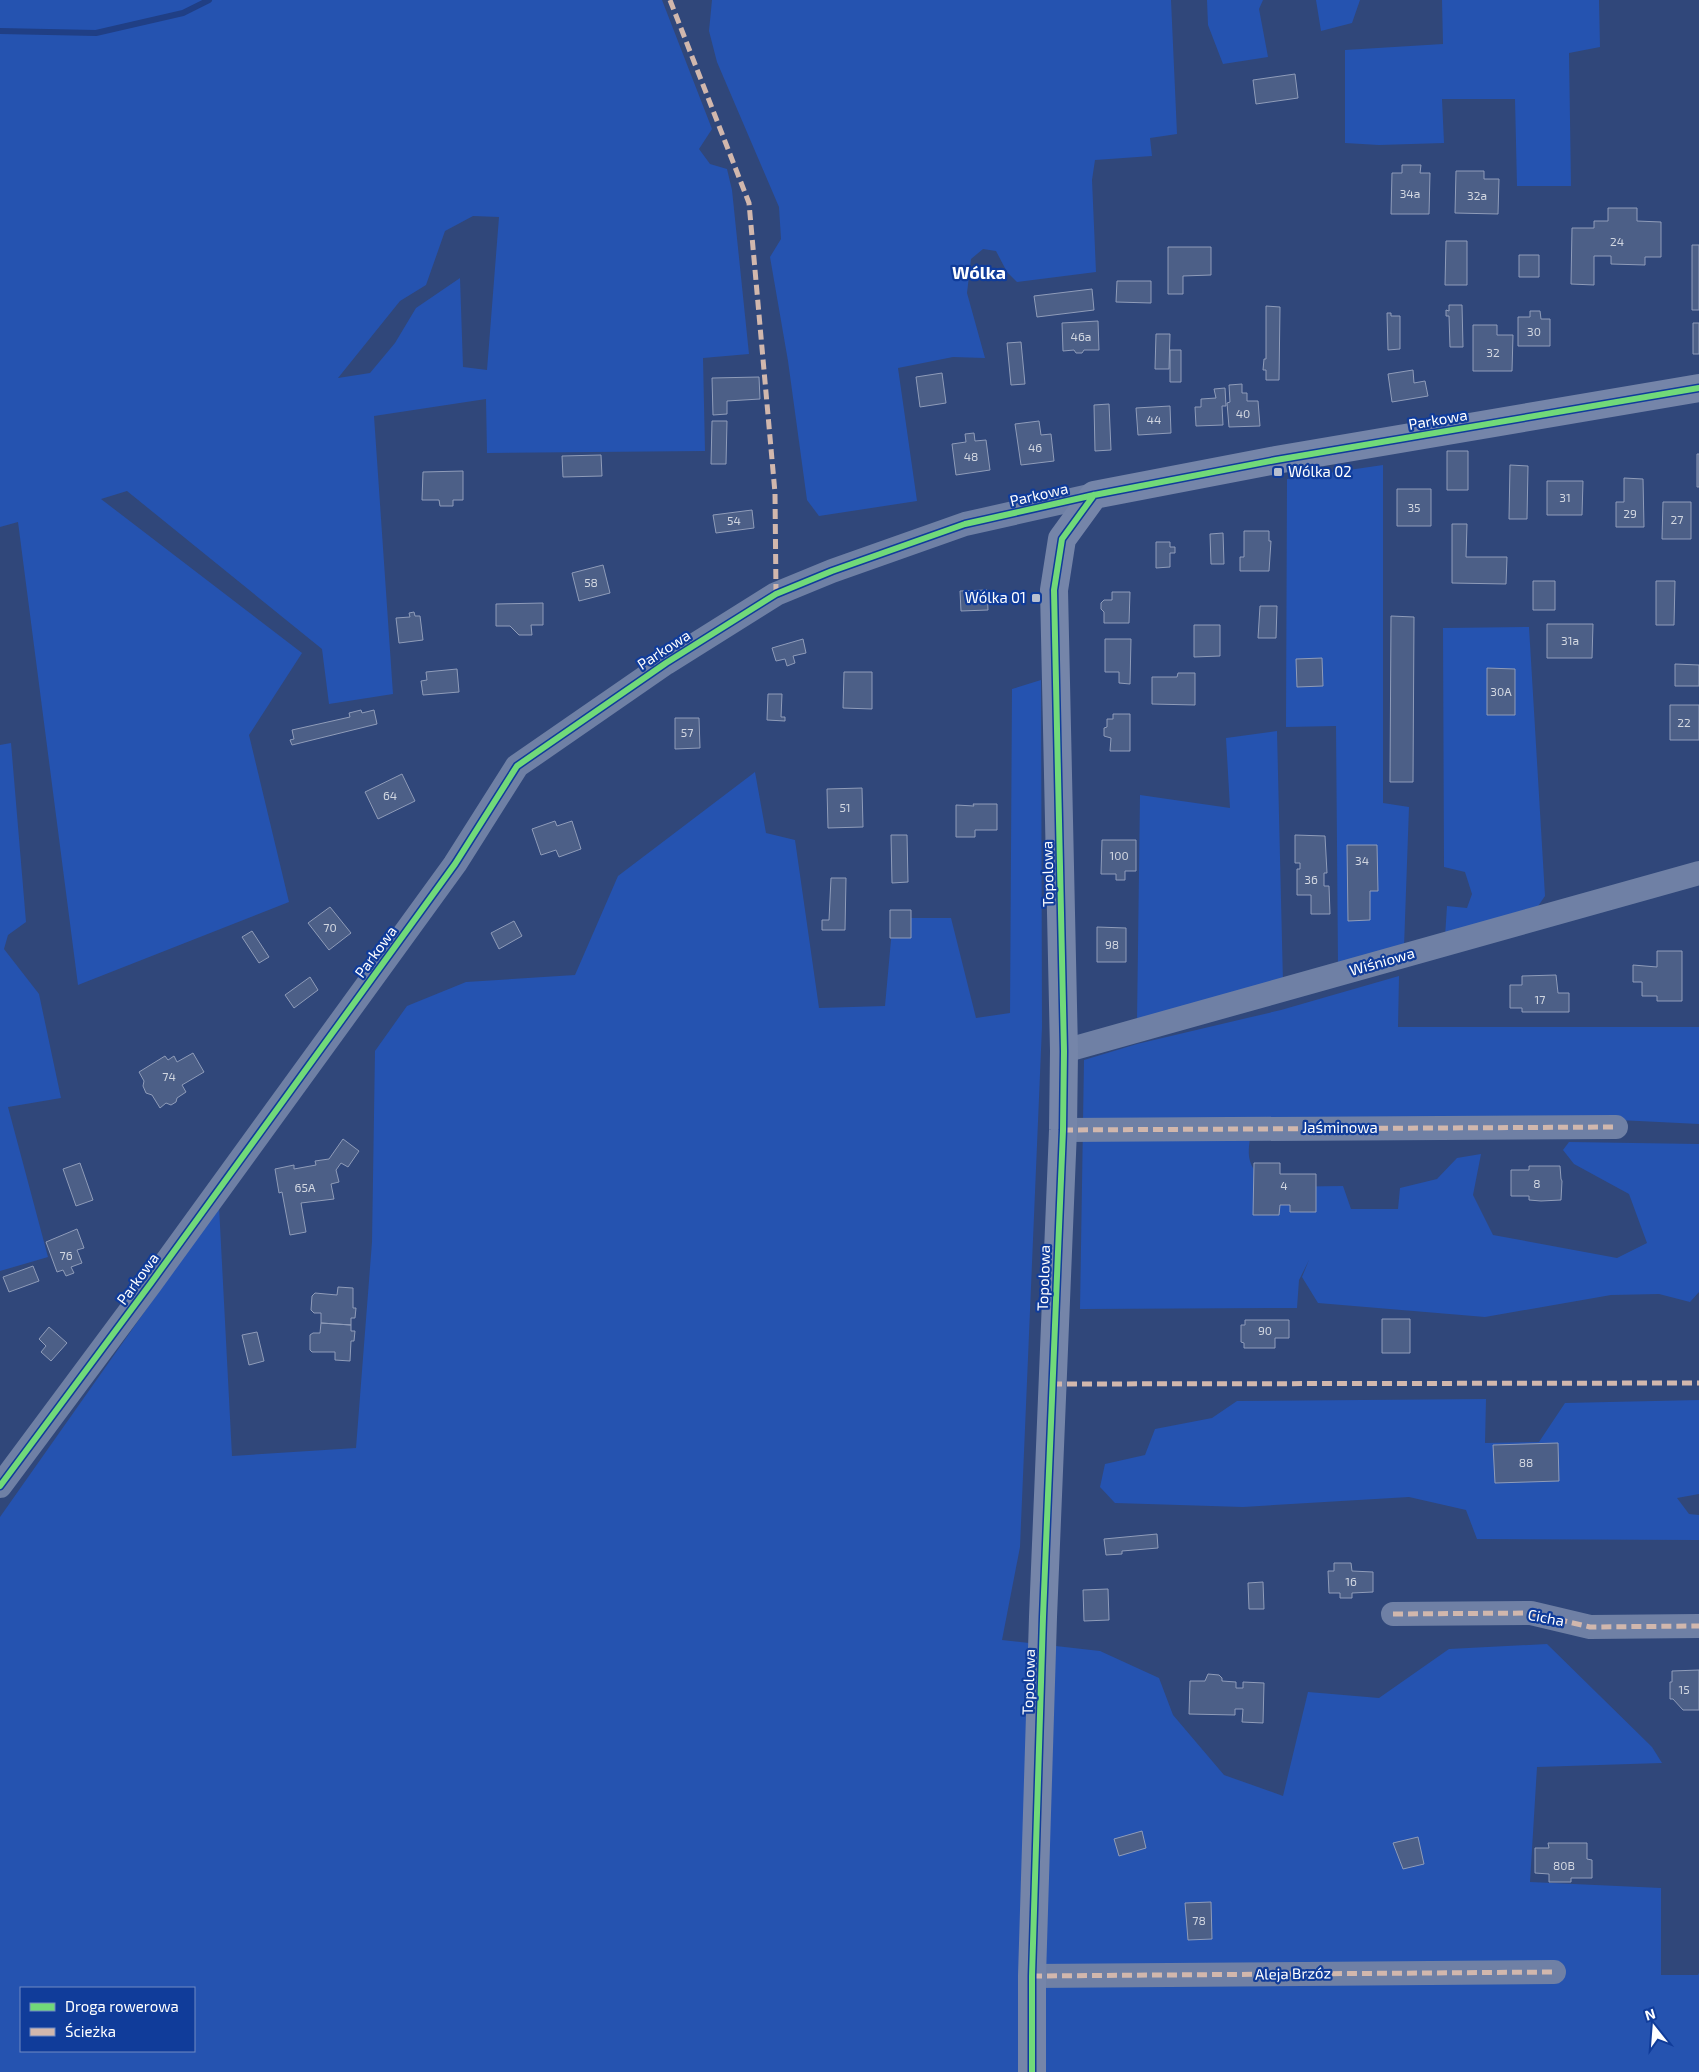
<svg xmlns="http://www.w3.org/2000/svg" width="1699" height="2072" font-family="'Exo 2',sans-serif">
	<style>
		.green { fill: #2553b0; fill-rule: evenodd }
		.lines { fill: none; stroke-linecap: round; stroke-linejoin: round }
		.stream { stroke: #203f85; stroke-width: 6 }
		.building { fill: #4c5f87; stroke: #8f9cb9 }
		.street { stroke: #6f80a5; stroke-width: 24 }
		.secondary { stroke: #7585a9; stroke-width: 28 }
		.quiet { stroke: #d1b7ad; stroke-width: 5; stroke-dasharray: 10 5; stroke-linecap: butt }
		.cycleway-casing { stroke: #103c9a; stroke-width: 9 }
		.cycleway { stroke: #71d979; stroke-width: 6 }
		.poi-dot { fill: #b7bfd0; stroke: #103c9a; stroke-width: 2 }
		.labels { text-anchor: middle; stroke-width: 4.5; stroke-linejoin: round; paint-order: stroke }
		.number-label { font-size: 12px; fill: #d2d7e1 }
		.street-label { font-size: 15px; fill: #fff; stroke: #103c9a }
		.poi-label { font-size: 15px; fill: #fff; stroke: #103c9a; text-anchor: start }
		.quarter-label { font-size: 18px; font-weight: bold; fill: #fff; stroke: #103c9a }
	</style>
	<rect width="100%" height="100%" fill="#30477a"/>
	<path class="green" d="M0 0H662L712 129 699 149 710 164 727 169 732 190 749 354 703 358 705 451 487 453 486 399 374 416 393 694 329 704 322 649 127 491 101 499 302 653 249 735 289 902 78 985 18 522 0 527ZM473 216 499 217 487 370 463 367 460 278 416 308 395 343 370 373 338 378 400 301 426 285 445 231Z
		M712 0H1171L1177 134 1150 138 1152 156 1095 160 1092 180 1096 272 1017 282 1007 272 996 251 983 249 971 259 967 293 985 358 953 357 898 368 917 501 819 516 807 500 788 361 770 257 781 239 779 207 717 62 709 31Z
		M1207 0H1263L1259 9 1268 57 1223 64 1208 25Z
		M1316 0H1360L1352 23 1321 31Z
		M1442 0H1599L1600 47 1569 53 1571 186H1517L1515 99H1442L1444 143 1379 145 1345 143V50L1443 44Z
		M1383 465V803L1409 807 1404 947 1338 967 1336 726 1286 727 1287 479Z
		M1529 627 1545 896 1534 912 1445 937 1447 906 1467 908 1472 894 1465 872 1444 867 1443 628Z
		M1041 680 1042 1027 1020 1547 1002 1640 1100 1651 1159 1678 1173 1715 1224 1775 1283 1796 1308 1692 1379 1698 1449 1649 1547 1644 1652 1747 1662 1763 1537 1767 1530 1882 1661 1888V1975H1698L1699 1973V2072H0V1517L219 1206 232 1456 356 1448 372 1242 375 1051 407 1006 466 982 575 975 618 876 755 772 766 833 795 840 819 1008 885 1006 893 918H951L976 1018 1010 1013 1012 689ZM21 1988H194V2051H21Z
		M1277 731 1283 983 1137 1022 1140 795 1230 808 1226 738Z
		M11 743 26 922 8 935 4 949 39 994 61 1098 8 1107 48 1257 0 1271V745Z
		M1399 976 1398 1027H1699V1124L1538 1116 1253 1123C1247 1155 1244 1162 1268 1187L1343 1186 1351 1209H1398L1400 1188 1437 1179 1457 1158 1481 1154 1473 1195 1493 1235 1617 1258 1647 1243 1629 1194 1574 1164 1563 1150 1569 1142 1699 1144V1292L1690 1302 1659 1294 1611 1295 1485 1317 1318 1303 1302 1277 1309 1260 1299 1280 1297 1308 1080 1309 1084 1060 1137 1044 1281 1010Z
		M1486 1399 1485 1443 1539 1442 1565 1403 1699 1400V1494L1677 1498 1689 1514 1699 1515V1540L1477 1539 1466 1510 1409 1497 1243 1507 1115 1503 1100 1487 1105 1464 1145 1455 1155 1429 1212 1418 1237 1401Z"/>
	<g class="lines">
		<path class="stream" d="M0 31 96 33 183 13 209 0"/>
	</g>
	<path class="building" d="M1295 74 1298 98 1256 104 1253 80Z
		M1402 165H1421L1420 173H1430L1429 214H1391L1392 173H1402Z
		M1456 171H1484V179H1499L1498 214 1455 213Z
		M1608 208H1637V221L1661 222V257H1645V265L1611 264V256H1594V285L1571 284 1572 228H1594V221H1608Z
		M1446 241H1467V285H1445Z
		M1692 245H1699V310H1692Z
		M1168 247H1211V275L1183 276V294H1168Z
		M1519 255H1539V277H1519Z
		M1117 281H1151V303L1116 302Z
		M1092 289 1094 310 1037 317 1034 296Z
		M1449 305H1462L1463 347H1450L1449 316H1446V310L1449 311Z
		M1266 306 1280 307 1279 380H1266V370H1263L1264 359H1266Z
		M1530 311H1540L1541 319H1550V346H1518V317H1530Z
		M1387 313H1391V316H1400V349L1388 350Z
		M1098 321 1099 350H1084L1082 353H1076L1074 350 1063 351 1062 323Z
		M1693 323H1699V354H1693Z
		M1473 325H1497V335H1513L1512 371H1473Z
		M1156 334H1170L1169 369H1155Z
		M1021 342 1025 384 1011 385 1007 343Z
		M1170 350H1181V382H1170Z
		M1413 370 1414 383 1425 381 1428 396 1392 402 1388 374Z
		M942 373 946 403 920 407 916 377Z
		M759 377 760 399 727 401V414L713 415 712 378Z
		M1242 384V393H1247V401H1258L1260 426 1229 427 1227 403 1230 402 1229 385Z
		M1225 388 1226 406H1222L1223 425 1196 426 1195 407H1201V399L1216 398 1214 389Z
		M1109 404 1111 450 1095 451 1094 405Z
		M1170 406 1171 433 1138 435 1136 408Z
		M712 421H727L726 464H711Z
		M1039 421 1041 435 1051 434 1054 461 1021 465 1015 424Z
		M974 433 975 441 986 440 990 470 956 475 952 444 966 442 965 434Z
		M1447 451H1468V490H1447Z
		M1697 454H1699V487H1697Z
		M601 455 602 476 563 477 562 456Z
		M1510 465 1528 466 1527 519H1509Z
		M463 471V500H453V506H440L439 500H422L423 472Z
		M1624 478 1643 479 1644 527H1616V502H1624Z
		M1547 481H1583L1582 515H1547Z
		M1397 489H1431V526H1397Z
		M1663 502H1691V539H1662Z
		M752 510 754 528 716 533 713 515Z
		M1452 524H1467L1466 557H1507L1506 584 1452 583Z
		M1244 531H1269V541H1271L1269 571H1240V557H1244Z
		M1223 533 1224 564H1211L1210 534Z
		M1156 542H1170V547H1175V553H1170V567L1156 568Z
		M603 565 610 593 579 601 572 573Z
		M1533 581H1555V610H1533Z
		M1656 581H1675L1674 625H1656Z
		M987 590 988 610 961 611 960 591Z
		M1112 592H1130L1129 623H1104V612L1101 609V603L1104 600H1112Z
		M543 603V625H531L532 635H519L510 626H496V604Z
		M1260 606H1277L1276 638H1258Z
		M414 612 415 616H420L423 640 399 643 396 618 410 617 409 613Z
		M1391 616 1414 617 1413 782H1390Z
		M1547 624H1593L1592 658H1547Z
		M1194 625H1220V656L1194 657Z
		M803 639 806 653 793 656 795 663 787 666 785 659 776 661 772 648Z
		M1105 639H1131L1130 684 1119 683V672H1105Z
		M1322 658 1323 686 1297 687 1296 659Z
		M1675 664 1699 665V686H1675Z
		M1487 668 1515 669V715H1487Z
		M457 669 459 692 423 695 421 681 427 680 426 672Z
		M844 672H872V709L843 708Z
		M1178 673H1195V705L1152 704V677H1177Z
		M768 694H782L781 717H785V721L767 720Z
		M1670 705H1699V740H1670Z
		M361 710 362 713 374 710 377 724 292 745 290 740 294 739 292 730 350 717 349 713Z
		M1113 714H1130V751H1110L1111 738 1104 736V728L1107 727V719H1113Z
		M675 718H699L700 748 675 749Z
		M402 774 415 801 378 819 365 792Z
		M862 788 863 827 828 828 827 789Z
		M973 804H997V830H975V837H956V805L974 806Z
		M555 821 557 826 572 821 581 849 559 857 556 850 541 855 532 829Z
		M891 835H907L908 882 892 883Z
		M1295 835 1325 836 1327 873H1324V886H1329L1330 914H1311V895H1297V869H1300V863H1295Z
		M1102 840H1136V871H1125V880H1116V874H1101Z
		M1347 845H1377L1378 891H1370V920L1348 921Z
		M831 878H846L845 930H822V920H829Z
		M330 907 351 933 329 950 308 923Z
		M890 910H911V938H890Z
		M514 921 522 936 499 949 491 933Z
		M1097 927 1126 928V962H1097Z
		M252 931 269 957 259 963 242 937Z
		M1657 951H1682V1001H1657V996H1642V982H1633V965L1657 967Z
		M1556 975 1558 993H1569V1012H1522V1008H1510V985H1522V976Z
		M310 977 318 990 294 1008 285 995Z
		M193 1053 204 1072 182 1085 186 1092 177 1098 176 1102 171 1105 166 1103 160 1108 152 1095 146 1093 143 1086 144 1081 139 1072 165 1056 168 1060 174 1056 177 1062Z
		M343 1139 359 1151 348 1167 341 1163 336 1170 339 1182 331 1184 334 1199 301 1203 306 1232 290 1235 282 1192 279 1193 275 1169 294 1165V1169L316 1165 315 1161 329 1159Z
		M80 1163 93 1200 76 1206 63 1169Z
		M1254 1163H1280V1174H1316V1212H1290V1205H1280L1279 1215H1253Z
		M1529 1166H1560L1561 1179 1562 1181 1561 1200 1541 1201 1529 1200V1196H1511V1170H1529Z
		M77 1229 84 1248 77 1250 82 1263 71 1267 74 1273 66 1276 63 1270 57 1272 46 1242Z
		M33 1266 39 1281 9 1292 3 1277Z
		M338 1287 353 1288V1308H356L355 1318H351V1325L321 1323V1313H314L311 1310 312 1296 315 1293 337 1295Z
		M1382 1319H1410V1353H1382Z
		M1245 1320H1289V1338H1275V1348H1244V1343L1241 1342V1325H1245Z
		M321 1323 351 1325V1331H355L354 1341H351L350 1361 335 1360V1352H312L310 1350V1335L313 1333H320Z
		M49 1327 67 1343 51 1361 41 1352 46 1346 39 1339Z
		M257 1332 264 1361 249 1365 242 1335Z
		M1558 1443 1559 1481 1495 1483 1493 1445Z
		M1157 1534 1158 1548 1122 1551V1554L1106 1555 1104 1539Z
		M1334 1563H1351L1352 1571 1373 1572V1592L1352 1593V1598H1340V1593H1329L1328 1571H1334Z
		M1263 1582 1264 1609H1249L1248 1583Z
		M1108 1589 1109 1620 1084 1621 1083 1590Z
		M1699 1670V1710H1683L1673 1699H1670V1682H1672V1671Z
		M1208 1674 1219 1675 1222 1678V1681L1236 1682V1688H1243V1682L1264 1683 1263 1723 1242 1722 1243 1709H1235V1715L1189 1714 1190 1681H1205Z
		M1142 1831 1146 1848 1119 1856 1114 1839Z
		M1418 1837 1424 1864 1403 1869 1393 1843Z
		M1548 1843H1587V1859L1592 1860V1878H1571V1882H1549V1874L1535 1873V1848H1549Z
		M1211 1902 1212 1939 1188 1940 1185 1903Z"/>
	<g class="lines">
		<path class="street" d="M1064 1051 1699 873
			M1063 1130 1616 1127
			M0 1486 151 1283 455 864 517 766 666 663 776 594 832 571 965 524 1094 495
			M1393 1614 1531 1613 1590 1627 1699 1626
			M1032 1976 1554 1972"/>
		<path class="secondary" d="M1032 2072V1976L1043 1617 1063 1130 1064 1051 1054 590 1062 539 1094 495 1276 460 1699 388"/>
		<path class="quiet" d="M670 0 749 203 775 493 776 594
			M1063 1130 1616 1127
			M1052 1384 1699 1383
			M1393 1614 1531 1613 1590 1627 1699 1626
			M1032 1976 1554 1972"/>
		<g class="cycleway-casing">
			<path id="cycleway" d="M0 1486 151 1283 455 864 517 766 666 663 776 594 832 571 965 524 1094 495 1276 460 1699 388
				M1032 2072V1976L1043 1617 1063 1130 1064 1051 1054 590 1062 539 1094 495"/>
		</g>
		<use href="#cycleway" class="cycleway"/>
	</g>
	<g class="poi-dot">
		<rect x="1273" y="467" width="10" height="10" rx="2.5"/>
		<rect x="1031" y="593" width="10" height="10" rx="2.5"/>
	</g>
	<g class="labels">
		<g class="number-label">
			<text x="1410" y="198">34a</text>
			<text x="1477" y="200">32a</text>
			<text x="1617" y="246">24</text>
			<text x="1534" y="336">30</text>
			<text x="1081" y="341">46a</text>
			<text x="1493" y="357">32</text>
			<text x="1243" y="418">40</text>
			<text x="1154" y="424">44</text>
			<text x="1035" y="452">46</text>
			<text x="971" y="461">48</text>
			<text x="1565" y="502">31</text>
			<text x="1414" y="512">35</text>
			<text x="1630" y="518">29</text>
			<text x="1677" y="524">27</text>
			<text x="734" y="525">54</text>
			<text x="591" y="587">58</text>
			<text x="1570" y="645">31a</text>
			<text x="1501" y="696">30A</text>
			<text x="1684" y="727">22</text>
			<text x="687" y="737">57</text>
			<text x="390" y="800">64</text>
			<text x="845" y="812">51</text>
			<text x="1119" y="860">100</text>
			<text x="1362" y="865">34</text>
			<text x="1311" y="884">36</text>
			<text x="330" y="932">70</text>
			<text x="1112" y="949">98</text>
			<text x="1540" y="1004">17</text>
			<text x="169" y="1081">74</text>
			<text x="1537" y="1188">8</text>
			<text x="1284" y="1190">4</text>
			<text x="305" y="1192">65A</text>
			<text x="66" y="1260">76</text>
			<text x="1265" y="1335">90</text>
			<text x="1526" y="1467">88</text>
			<text x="1351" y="1586">16</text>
			<text x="1684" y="1694">15</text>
			<text x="1564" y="1870">80B</text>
			<text x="1199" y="1925">78</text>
		</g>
		<g class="street-label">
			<text transform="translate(1438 420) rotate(-10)" y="5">Parkowa</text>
			<text transform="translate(1039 495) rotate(-13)" y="5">Parkowa</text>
			<text transform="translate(664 650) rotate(-33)" y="5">Parkowa</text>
			<text transform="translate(1048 874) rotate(-91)" y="5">Topolowa</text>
			<text transform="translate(376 952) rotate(-54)" y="5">Parkowa</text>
			<text transform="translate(1382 962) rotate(-16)" y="5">Wiśniowa</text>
			<text x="1340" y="1133">Jaśminowa</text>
			<text transform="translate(1044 1278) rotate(-88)" y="5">Topolowa</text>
			<text transform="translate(138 1279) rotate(-54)" y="5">Parkowa</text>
			<text transform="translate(1546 1618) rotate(11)" y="5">Cicha</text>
			<text transform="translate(1029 1682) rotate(-88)" y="5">Topolowa</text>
			<text transform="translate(1293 1974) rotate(-1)" y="5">Aleja Brzóz</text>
		</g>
		<g class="poi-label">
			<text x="1288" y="477">Wólka 02</text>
			<text x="1026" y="603" text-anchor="end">Wólka 01</text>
		</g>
		<g class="quarter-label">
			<text x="979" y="279">Wólka</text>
		</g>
	</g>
	<rect x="20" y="1987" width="175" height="65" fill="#103c9a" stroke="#708ac2"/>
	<rect x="30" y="2003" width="25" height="8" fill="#71d979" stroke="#708ac2"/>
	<text x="65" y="2012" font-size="15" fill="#ffffff">Droga rowerowa</text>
	<rect x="30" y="2028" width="25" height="8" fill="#d1b7ad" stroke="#708ac2"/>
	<text x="65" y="2037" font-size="15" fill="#ffffff">Ścieżka</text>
	<g transform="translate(1654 2027) rotate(343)" stroke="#103c9a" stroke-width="4" paint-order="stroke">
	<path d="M0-4L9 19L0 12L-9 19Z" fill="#ffffff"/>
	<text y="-8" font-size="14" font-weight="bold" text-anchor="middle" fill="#ffffff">N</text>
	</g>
</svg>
